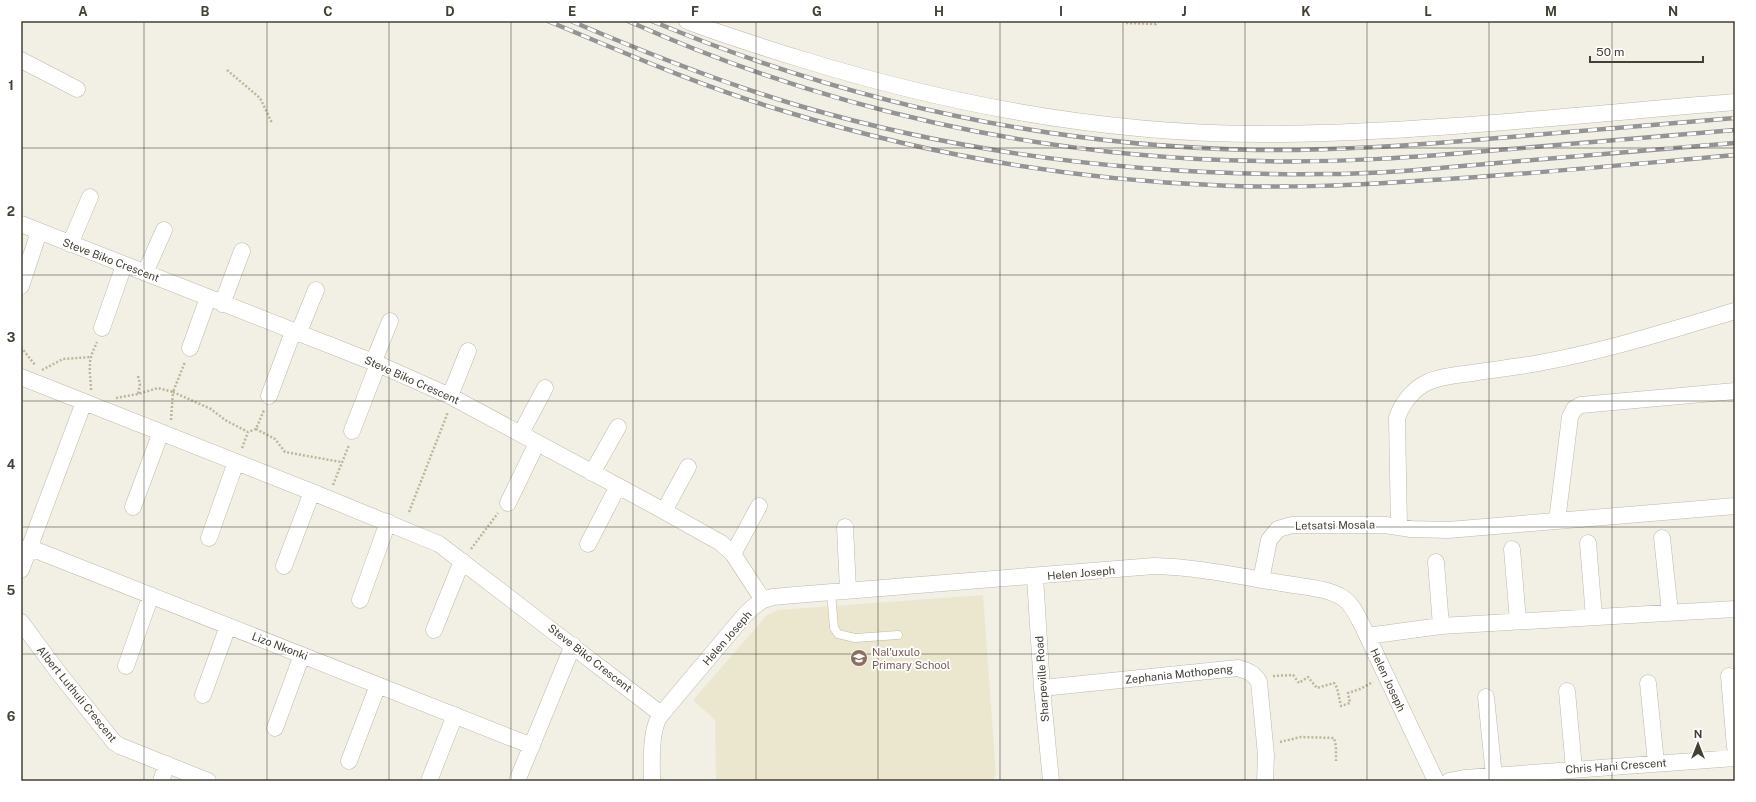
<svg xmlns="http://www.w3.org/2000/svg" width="1756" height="802" font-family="'Public Sans',sans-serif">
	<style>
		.education { fill: #ebe7cf }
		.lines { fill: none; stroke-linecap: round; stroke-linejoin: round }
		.lane-casing { stroke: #bdb9a8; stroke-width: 9 }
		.street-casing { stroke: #bdb9a8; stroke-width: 17 }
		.path { stroke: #beb699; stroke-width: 2.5; stroke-dasharray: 2 2; stroke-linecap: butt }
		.lane { stroke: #fff; stroke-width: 8 }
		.street { stroke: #fff; stroke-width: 16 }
		.rail-casing { stroke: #949494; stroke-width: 4.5 }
		.rail { stroke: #fff; stroke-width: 3; stroke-dasharray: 9; stroke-linecap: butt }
		.grid { fill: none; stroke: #444035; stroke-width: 1; stroke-opacity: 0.55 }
		.labels { text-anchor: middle; stroke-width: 3.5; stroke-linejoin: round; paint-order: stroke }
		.street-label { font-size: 11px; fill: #444035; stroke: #fff }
		.education-label { font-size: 11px; fill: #785e54; stroke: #fff; text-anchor: start }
		.neatline { fill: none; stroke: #444035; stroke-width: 1.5 }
		.grid-label { font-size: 13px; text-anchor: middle; font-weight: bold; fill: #444035 }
	</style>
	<rect width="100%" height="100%" fill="#f2f0e5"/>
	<path class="education" d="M983 595 996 774 993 781H716L715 720 693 700 767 615 778 610Z"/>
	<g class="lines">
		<g class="lane-casing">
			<path id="lane" d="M831 592 834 628 838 634 855 638 898 635"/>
		</g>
		<g class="street-casing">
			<path id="street" d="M687 21C726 36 765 48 804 60 960 108 1118 136 1282 134 1433 132 1584 114 1735 102
				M21 60 77 89
				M21 224 378 364 450 396 653 505 721 543 733 554 763 600
				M70 244 90 197
				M145 273 164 230
				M21 286 39 232
				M222 304 242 251
				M102 328 124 265
				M298 334 316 290
				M190 348 208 298
				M373 363 390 321
				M21 377 312 492 439 544 661 714
				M269 396 293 332
				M450 396 468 351
				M352 431 378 364
				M521 433 545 388
				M592 473 618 427
				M508 503 537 443
				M133 507 161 432
				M664 511 688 467
				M1557 521 1570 417 1574 409 1581 405 1735 391
				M845 527 848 590
				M1399 527 1397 418C1402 403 1413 389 1428 382 1441 376 1457 375 1472 373 1496 369 1520 367 1544 362 1609 350 1672 330 1735 311
				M209 538 236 462
				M1662 538 1670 612
				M1588 543 1594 617
				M588 544 618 486
				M28 547 532 746
				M1512 549 1518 621
				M733 554 759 506
				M1436 562 1441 626
				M284 566 312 492
				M21 570 84 402
				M1035 577 1042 688 1051 781
				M1261 580 1269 540 1278 529 1292 525H1385L1411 529 1448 530 1735 506
				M360 600 388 522
				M21 622 58 672 114 742 120 746 208 781
				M434 630 462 561
				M1367 636 1441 626 1735 609
				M126 666 151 595
				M1729 676 1735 747
				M1648 683 1656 763
				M1042 688 1238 668C1248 671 1254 673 1259 682L1266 755 1265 781
				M1567 691 1574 769
				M203 695 228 626
				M1486 697 1494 776
				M275 728 302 655
				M349 761 378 685
				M161 781 167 764
				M429 781 455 715
				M517 781 573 645
				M652 781C652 763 650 734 659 717L743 617 752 608 763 600 773 597 795 595 1154 566C1198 567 1243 577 1287 584 1304 587 1328 588 1343 598 1352 604 1357 615 1362 625L1436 781
				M1449 781 1464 778 1735 758"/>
		</g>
		<path class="path" d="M1123 21 1125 23 1156 24 1158 21
			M227 70 260 98 272 123
			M21 347 35 365
			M42 370 63 359 91 357
			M138 376 140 384 138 394
			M91 390C91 381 89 372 90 364 90 356 94 349 97 342
			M116 398 138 394 158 388 173 392 185 362
			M171 420 173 392 211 409 225 420 248 432 256 429 264 410
			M256 429 275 439 285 452 341 462
			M242 448 248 432
			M333 485 349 445
			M409 512 448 412
			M471 549 498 513
			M1273 676 1293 675 1299 683 1308 677 1317 688 1334 683 1337 688 1341 706 1350 703 1348 693 1360 689 1373 682
			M1280 742 1301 737 1334 738 1336 746V761"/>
		<use href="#lane" class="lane"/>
		<use href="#street" class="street"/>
		<g class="rail-casing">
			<path id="rail" d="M548 21C627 54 705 88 787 112 925 154 1068 179 1212 185 1285 189 1359 185 1431 180 1533 174 1634 164 1735 155
				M571 21C646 53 722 83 800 106 971 156 1147 176 1325 174 1382 174 1440 168 1497 163 1577 156 1656 149 1735 143
				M628 21C827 110 1042 158 1260 161 1339 163 1419 157 1498 150 1577 144 1656 137 1735 130
				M652 21C844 101 1047 146 1255 150 1336 151 1417 145 1498 138 1577 131 1656 125 1735 118"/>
		</g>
		<use href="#rail" class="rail"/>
	</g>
	<path class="grid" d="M144 21V781M267 21V781M389 21V781M511 21V781M633 21V781M756 21V781M878 21V781M1000 21V781M1123 21V781M1245 21V781M1367 21V781M1489 21V781M1612 21V781M21 148H1735M21 275H1735M21 401H1735M21 527H1735M21 654H1735"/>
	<defs>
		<g id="school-disc" transform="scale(0.9)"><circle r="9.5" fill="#8d6e63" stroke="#fff"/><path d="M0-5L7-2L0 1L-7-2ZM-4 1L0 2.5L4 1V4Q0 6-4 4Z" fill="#fff"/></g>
	</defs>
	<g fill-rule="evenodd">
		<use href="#school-disc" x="859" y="658"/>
	</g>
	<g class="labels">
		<g class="street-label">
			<text transform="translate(111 260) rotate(21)" y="4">Steve Biko Crescent</text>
			<text transform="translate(412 380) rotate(24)" y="4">Steve Biko Crescent</text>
			<text transform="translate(1335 525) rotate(-1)" y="4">Letsatsi Mosala</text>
			<text transform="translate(1081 573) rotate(-5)" y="4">Helen Joseph</text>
			<text transform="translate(727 638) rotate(-49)" y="4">Helen Joseph</text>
			<text transform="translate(280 646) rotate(21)" y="4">Lizo Nkonki</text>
			<text transform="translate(590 658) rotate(38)" y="4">Steve Biko Crescent</text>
			<text transform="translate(1179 674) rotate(-6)" y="4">Zephania Mothopeng</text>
			<text transform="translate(1042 679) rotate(-94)" y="4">Sharpeville Road</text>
			<text transform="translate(1388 680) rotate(65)" y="4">Helen Joseph</text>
			<text transform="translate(77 694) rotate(51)" y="4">Albert Luthuli Crescent</text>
			<text transform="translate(1616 766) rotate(-4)" y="4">Chris Hani Crescent</text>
		</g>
		<g class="education-label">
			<text x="872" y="656">Nal'uxulo<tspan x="872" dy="13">Primary School</tspan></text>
		</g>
	</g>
	<rect width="1756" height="802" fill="none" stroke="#ffffff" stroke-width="44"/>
	<g transform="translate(1698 744)" stroke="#ffffff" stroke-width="3" paint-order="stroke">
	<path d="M0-3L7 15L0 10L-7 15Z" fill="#444035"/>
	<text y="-6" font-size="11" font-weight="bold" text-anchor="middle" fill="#444035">N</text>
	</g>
	<path d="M1590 56v6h113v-6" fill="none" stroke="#444035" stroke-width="2"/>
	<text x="1596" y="56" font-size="12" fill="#444035" stroke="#ffffff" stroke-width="3" paint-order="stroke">50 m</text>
	<rect x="22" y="22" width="1712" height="758" class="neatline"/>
	<g class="grid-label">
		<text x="83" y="16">A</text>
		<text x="205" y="16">B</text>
		<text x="328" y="16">C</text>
		<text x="450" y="16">D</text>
		<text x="572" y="16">E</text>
		<text x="695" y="16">F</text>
		<text x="817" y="16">G</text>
		<text x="939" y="16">H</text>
		<text x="1061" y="16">I</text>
		<text x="1184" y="16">J</text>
		<text x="1306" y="16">K</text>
		<text x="1428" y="16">L</text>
		<text x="1551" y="16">M</text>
		<text x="1673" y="16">N</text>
		<text x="11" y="90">1</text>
		<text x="11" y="216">2</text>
		<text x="11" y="342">3</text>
		<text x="11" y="469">4</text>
		<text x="11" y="595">5</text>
		<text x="11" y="721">6</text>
	</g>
</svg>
